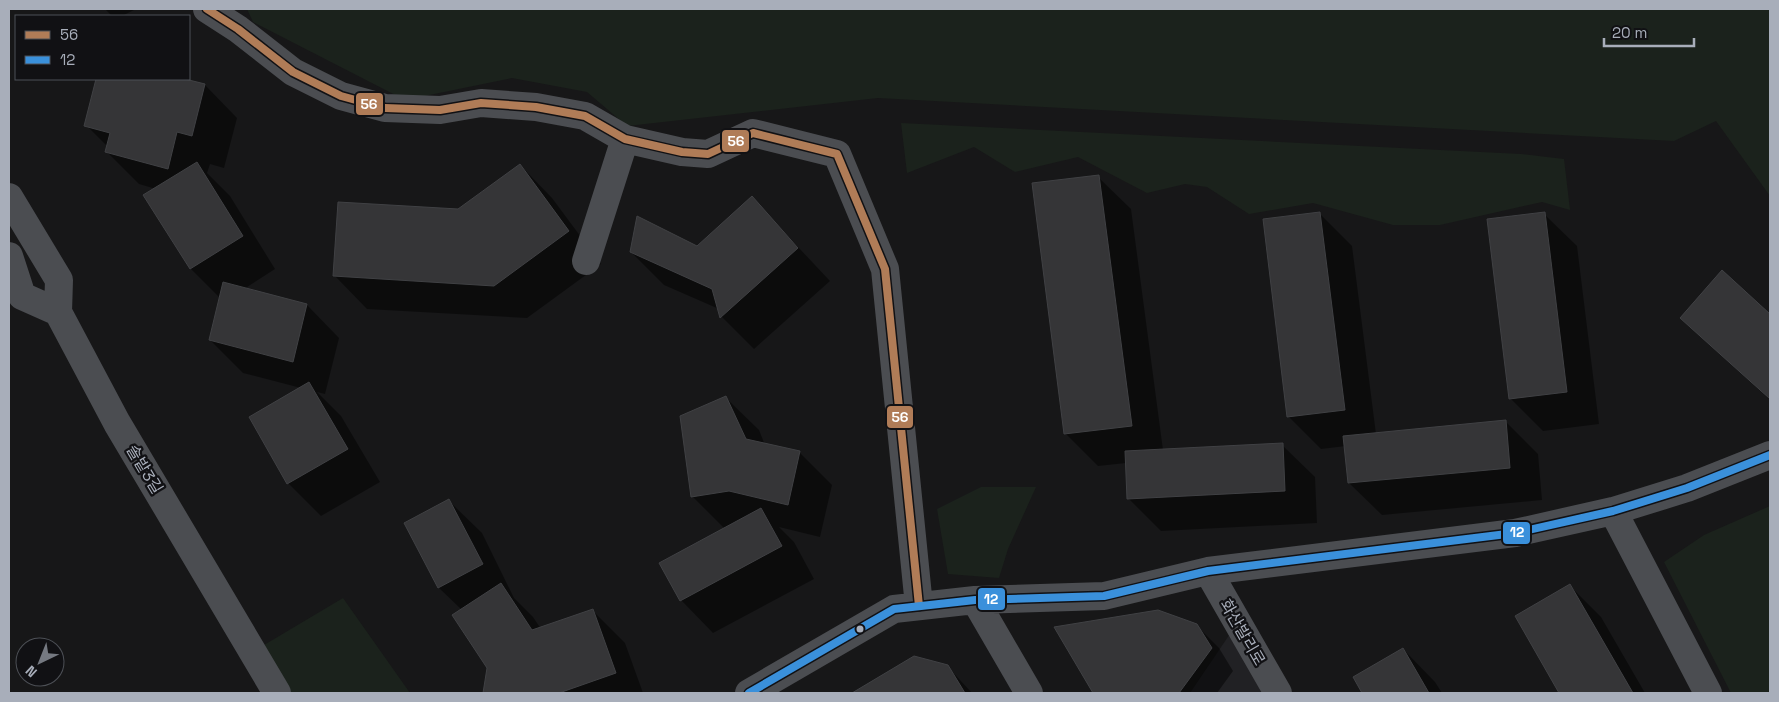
<svg xmlns="http://www.w3.org/2000/svg" width="1779" height="702" font-family="'Space Grotesk','Noto Sans KR',sans-serif">
	<style>
		.built { fill: #212124 }
		.green { fill: #1b221c }
		.shadow { fill: #0007 }
		.building { fill: #353537; stroke: #404144 }
		.lines { fill: none; stroke-linecap: round; stroke-linejoin: round }
		.minor { stroke: #4b4d51; stroke-width: 28 }
		.bus-1-casing { stroke: #111114; stroke-width: 11 }
		.bus-2-casing { stroke: #111114; stroke-width: 11 }
		.bus-1 { stroke: #b07c57; stroke-width: 8 }
		.bus-2 { stroke: #3a90db; stroke-width: 8 }
		.bus-dot { fill: #a8aeba; stroke: #111114; stroke-width: 2 }
		.labels { text-anchor: middle; stroke-width: 4.5; stroke-linejoin: round; paint-order: stroke }
		.street-label { font-size: 16px; fill: #a8aeba; stroke: #111114 }
		.line-badge { stroke: #111114; stroke-width: 2 }
		.badge-label { font-size: 14px; text-anchor: middle; font-weight: bold; fill: #fff }
	</style>
	<rect width="100%" height="100%" fill="#171718"/>
	<path class="built" d="M1238 622 1278 693H1190Z"/>
	<path class="green" d="M247 9H1770V196L1716 121 1674 141 878 98 627 126 587 92 512 78 405 100 253 22Z
		M901 123 1521 154 1564 159 1570 210 1542 202 1440 225H1393L1313 203 1249 214 1207 187 1185 184 1147 193 1078 157 1015 172 974 147 907 173Z
		M981 487H1036L1008 549 999 578 948 574 937 509Z
		M1770 506V693H1731L1664 562 1704 535Z
		M343 598 410 693H277L254 651Z"/>
	<path class="shadow" d="M105 9H136L122 16H112Z
		M98 79H180L205 85 237 118 224 168 210 164 207 173 230 196 275 269 244 289 307 305 339 338 325 394 317 392 341 416 380 482 321 516 288 483 250 417 301 388 243 373 210 340 221 299 191 269 145 196 156 189 139 184 107 152 108 147 86 125Z
		M520 165 552 198 601 264 527 318 367 309 335 276 458 210Z
		M1098 177 1131 209 1163 450 1282 445 1315 477 1317 523 1161 531 1128 498 1126 463 1098 466 1065 433Z
		M752 198 830 281 754 349 722 317 719 309 664 285 631 252 697 248Z
		M1319 213 1352 246 1376 434 1505 421 1538 454 1542 500 1382 515 1349 483 1346 446 1321 449 1288 416Z
		M1544 214 1577 246 1599 424 1543 431 1510 398Z
		M1723 272 1770 315V400L1681 318Z
		M726 398 759 430 765 445 799 452 832 485 820 537 779 527 794 542 814 579 713 633 681 600 725 529 692 496Z
		M449 501 482 533 514 598 533 617 541 629 592 610 625 643 643 693H484L489 668 462 610 439 588 405 523Z
		M1570 586 1601 617 1645 693H1561L1516 617Z
		M1196 625 1219 648 1233 671 1217 693H1094L1056 628Z
		M1403 649 1435 682 1442 693H1363L1354 678Z
		M915 657 947 666 972 693H854Z"/>
	<path class="building" d="M96 79H185L205 84 192 136 177 132 168 169 105 152 110 133 84 126Z
		M197 162 243 236 190 269 143 195Z
		M520 164 569 231 494 286 333 276 338 202 458 209Z
		M1099 175 1132 426 1064 434 1032 183Z
		M752 196 798 248 720 318 712 289 630 252 637 216 697 246Z
		M1320 212 1345 410 1287 417 1263 219Z
		M1545 212 1567 392 1509 399 1487 219Z
		M1722 270 1770 314V399L1680 318Z
		M223 282 307 304 293 362 209 340Z
		M309 382 348 449 287 484 249 417Z
		M726 396 746 439 800 451 788 505 729 491 691 497 680 416Z
		M1506 420 1510 468 1348 483 1343 436Z
		M1283 443 1285 491 1127 499 1125 451Z
		M449 499 483 564 438 588 404 523Z
		M761 508 782 546 680 601 659 563Z
		M501 583 532 630 593 609 616 673 559 693H483L487 668 452 615Z
		M1570 584 1633 693H1559L1515 616Z
		M1158 610 1197 624 1212 648 1179 693H1093L1054 627Z
		M1403 648 1429 693H1362L1353 677Z
		M914 656 948 665 965 693H852Z"/>
	<g class="lines">
		<path class="minor" d="M207 9 238 29 293 72 341 96 385 108 440 110 481 103 536 107 585 116 625 139 682 152 708 154 753 133 837 154 885 269 919 606
			M9 197 59 280 58 312
			M9 256 22 296 58 312 117 423 277 693
			M586 261 625 139
			M1613 511 1708 693
			M1208 571 1278 693
			M975 600 1029 693
			M749 693 894 609 975 600 1104 596 1208 571 1515 533 1613 511 1687 488 1770 455"/>
		<g class="bus-1-casing">
			<path id="bus-1" d="M207 9 238 29 293 72 341 96 385 108 440 110 481 103 536 107 585 116 625 139 682 152 708 154 753 133 837 154 885 269 919 606"/>
		</g>
		<g class="bus-2-casing">
			<path id="bus-2" d="M749 693 894 609 975 600 1104 596 1208 571 1515 533 1613 511 1687 488 1770 455"/>
		</g>
		<use href="#bus-1" class="bus-1"/>
		<use href="#bus-2" class="bus-2"/>
	</g>
	<circle class="bus-dot" cx="860" cy="629" r="4.5"/>
	<g class="labels">
		<g class="street-label">
			<text transform="translate(145 469) rotate(59)" y="6">솔밭3길</text>
			<text transform="translate(1243 632) rotate(60)" y="6">화산발리로</text>
		</g>
	</g>
	<g class="line-badge">
		<rect x="355" y="92" width="29" height="24" rx="5" fill="#b07c57"/>
		<rect x="721" y="129" width="29" height="24" rx="5" fill="#b07c57"/>
		<rect x="886" y="405" width="28" height="24" rx="5" fill="#b07c57"/>
		<rect x="1502" y="521" width="29" height="24" rx="5" fill="#3a90db"/>
		<rect x="977" y="587" width="29" height="24" rx="5" fill="#3a90db"/>
	</g>
	<g class="badge-label">
		<text x="369" y="109">56</text>
		<text x="736" y="146">56</text>
		<text x="900" y="422">56</text>
		<text x="1517" y="537">12</text>
		<text x="991" y="604">12</text>
	</g>
	<rect width="1779" height="702" fill="none" stroke="#a8aeba" stroke-width="20"/>
	<rect x="15" y="15" width="175" height="65" fill="#111114" stroke="#4d5056"/>
	<rect x="25" y="31" width="25" height="8" fill="#b07c57" stroke="#4d5056"/>
	<text x="60" y="40" font-size="15" fill="#a8aeba">56</text>
	<rect x="25" y="56" width="25" height="8" fill="#3a90db" stroke="#4d5056"/>
	<text x="60" y="65" font-size="15" fill="#a8aeba">12</text>
	<g transform="translate(40 662) rotate(223)"><circle r="24" fill="#111114" stroke="#4d5056"/>
	<path d="M0-4L9 19L0 12L-9 19Z" fill="#757981"/>
	<text y="-8" font-size="14" font-weight="bold" text-anchor="middle" fill="#a8aeba">N</text>
	</g>
	<path d="M1604 38v8h90v-8" fill="none" stroke="#a8aeba" stroke-width="2.5"/>
	<text x="1612" y="38" font-size="15" fill="#a8aeba" stroke="#111114" stroke-width="4" paint-order="stroke">20 m</text>
</svg>
